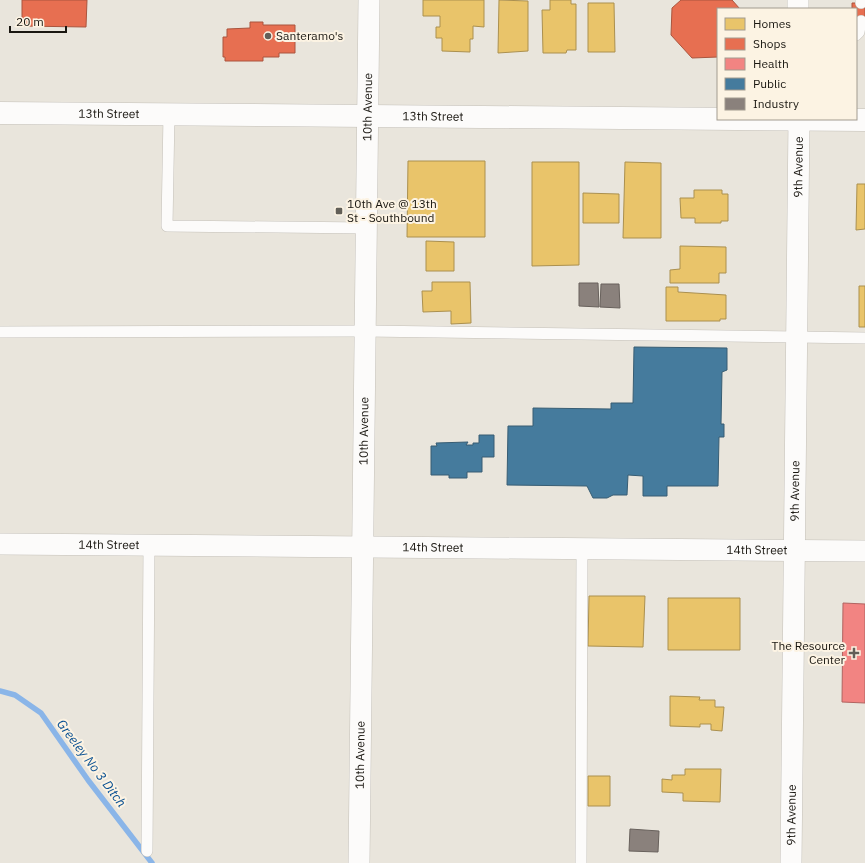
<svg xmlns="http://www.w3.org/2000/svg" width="865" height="863" font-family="'IBM Plex Sans',sans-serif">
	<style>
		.homes { fill: #e9c46a; stroke: #ab904f }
		.shops { fill: #e76f51; stroke: #aa553e }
		.health { fill: #f28482; stroke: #b16360 }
		.public { fill: #457b9d; stroke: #385d73 }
		.industry { fill: #8a817c; stroke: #68615c }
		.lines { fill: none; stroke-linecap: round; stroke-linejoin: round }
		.stream { stroke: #8ab5e8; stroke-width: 5.5 }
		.service-casing { stroke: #c4c0b9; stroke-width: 12 }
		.minor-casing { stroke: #c4c0b9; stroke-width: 22 }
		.tertiary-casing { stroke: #c4c0b9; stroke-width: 23 }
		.service { stroke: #fcfbfa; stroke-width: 11 }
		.minor { stroke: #fcfbfa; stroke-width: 21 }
		.tertiary { stroke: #fcfbfa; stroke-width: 22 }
		.poi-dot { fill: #625f58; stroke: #fcf3e3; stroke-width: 1.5 }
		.labels { text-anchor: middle; stroke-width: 4; stroke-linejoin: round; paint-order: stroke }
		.poi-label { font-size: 12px; fill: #1a1711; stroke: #fcf3e3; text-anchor: start }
		.street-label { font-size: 12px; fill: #1a1711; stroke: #fcf3e3 }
		.water-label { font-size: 13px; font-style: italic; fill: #064e91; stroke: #fcf3e3 }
	</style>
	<rect width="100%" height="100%" fill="#e9e5dc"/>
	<path class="homes" d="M423 0H484V27L473 26V39H470V52L442 51V38H436V27H440V16H423Z
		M499 0 528 1V51L498 53Z
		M550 0H571V4H576V50H567L566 53H543L542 10H550Z
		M588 3H614L615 52H588Z
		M408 161H485V237H407Z
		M532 162H579V265L532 266Z
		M625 162 661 163V238H623Z
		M857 184H865V229L856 230Z
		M694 190H722V194H728V221H721V223H695V218H681L680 198H694Z
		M583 193 619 194V223H583Z
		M426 241 454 242V271H426Z
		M680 246 726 247V273H719V283H670V270L680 269Z
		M432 282H470L471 323 451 324V311L423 312 422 291H432Z
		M859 286H865V327H859Z
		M666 287H678V292L726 295V319H720V321H666Z
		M589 596H645L643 647 588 646Z
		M668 598H740V650H668Z
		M670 696 700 697 699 700H715V707H724L722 731 711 730V724H700V727L670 726Z
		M685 769H721L720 802 683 801V793L662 792V779L672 780V775H685Z
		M588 776H610V806H588Z"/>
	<path class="shops" d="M22 0H87L86 27 22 26Z
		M681 0H732L740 9H718V57L692 58 671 35 672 8Z
		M852 3H865V21H856V9H852Z
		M250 22H263V25H295V53H279V57H263V61H225V57H223V37H227V29L250 28Z"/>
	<path class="health" d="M843 603 865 604V703L842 702Z"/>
	<path class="public" d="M634 347 727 348V370L722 372 721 424H724V437H719L718 486H667V496H643V476L628 475 627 495H613L607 498H593L587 486 507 485 508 426H533V408L611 409V403H633Z
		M479 435H494V457H482V472H467V478H449V475H431V446H437L436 443 468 442 466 445H473V443H479Z"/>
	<path class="industry" d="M579 283H598L599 307 579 306Z
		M601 284H619L620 308 600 307Z
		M630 829 659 831 658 852 629 851Z"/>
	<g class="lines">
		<path class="stream" d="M0 691 15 695 41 713 88 780 152 863"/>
		<g class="service-casing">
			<path id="service" d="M861 3V0
				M856 35 859 32 861 21
				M169 114 167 226 367 228
				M0 332 366 331 865 338
				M147 851 149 546
				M581 863 582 549"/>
		</g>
		<g class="minor-casing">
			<g id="minor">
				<path d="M798 9V0"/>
				<path id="s1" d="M0 544 865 551"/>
				<path id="s2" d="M359 863 369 0"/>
				<path id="s3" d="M791 863 799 119"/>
			</g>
		</g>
		<g class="tertiary-casing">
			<g id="tertiary">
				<path id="s4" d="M0 113 865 120"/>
			</g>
		</g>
		<use href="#service" class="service"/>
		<use href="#minor" class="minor"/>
		<use href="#tertiary" class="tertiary"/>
	</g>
	<g class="poi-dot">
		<circle cx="268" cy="36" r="4"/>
		<rect x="335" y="207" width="8" height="8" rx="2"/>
		<path d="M852 647h4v4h4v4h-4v4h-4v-4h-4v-4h4z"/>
	</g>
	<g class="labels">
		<g class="poi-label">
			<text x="276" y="40">Santeramo's</text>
			<text x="347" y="208">10th Ave @ 13th<tspan x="347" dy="14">St - Southbound</tspan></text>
			<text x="845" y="650" text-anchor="end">The Resource<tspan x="845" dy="14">Center</tspan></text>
		</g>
		<g class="street-label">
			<text dy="4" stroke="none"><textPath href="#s2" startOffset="756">10th Avenue</textPath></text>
			<text dy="4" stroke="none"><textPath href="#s4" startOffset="109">13th Street</textPath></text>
			<text dy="4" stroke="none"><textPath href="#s4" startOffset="433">13th Street</textPath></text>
			<text dy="4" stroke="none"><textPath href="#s3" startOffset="696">9th Avenue</textPath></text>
			<text dy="4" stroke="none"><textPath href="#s2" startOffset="432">10th Avenue</textPath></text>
			<text dy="4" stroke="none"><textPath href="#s3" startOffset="372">9th Avenue</textPath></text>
			<text dy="4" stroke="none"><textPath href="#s1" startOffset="109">14th Street</textPath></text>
			<text dy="4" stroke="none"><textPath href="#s1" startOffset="433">14th Street</textPath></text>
			<text dy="4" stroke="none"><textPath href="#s1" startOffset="757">14th Street</textPath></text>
			<text dy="4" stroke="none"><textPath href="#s2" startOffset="108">10th Avenue</textPath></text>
			<text dy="4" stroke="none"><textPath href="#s3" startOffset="48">9th Avenue</textPath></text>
		</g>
		<g class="water-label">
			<text transform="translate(92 763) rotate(53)" y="5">Greeley No 3 Ditch</text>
		</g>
	</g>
	<rect x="717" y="8" width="140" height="112" fill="#fcf3e3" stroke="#a29b8f"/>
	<rect x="725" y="18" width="20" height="12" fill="#e9c46a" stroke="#a29b8f"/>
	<text x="753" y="28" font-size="12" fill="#1a1711">Homes</text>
	<rect x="725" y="38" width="20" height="12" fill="#e76f51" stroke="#a29b8f"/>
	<text x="753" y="48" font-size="12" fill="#1a1711">Shops</text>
	<rect x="725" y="58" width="20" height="12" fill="#f28482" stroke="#a29b8f"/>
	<text x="753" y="68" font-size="12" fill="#1a1711">Health</text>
	<rect x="725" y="78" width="20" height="12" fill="#457b9d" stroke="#a29b8f"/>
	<text x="753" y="88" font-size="12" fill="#1a1711">Public</text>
	<rect x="725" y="98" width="20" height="12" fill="#8a817c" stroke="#a29b8f"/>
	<text x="753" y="108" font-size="12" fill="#1a1711">Industry</text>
	<path d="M10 26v6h56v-6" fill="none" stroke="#1a1711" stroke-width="2"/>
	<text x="16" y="26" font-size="12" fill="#1a1711" stroke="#fcf3e3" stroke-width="3" paint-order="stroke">20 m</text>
</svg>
